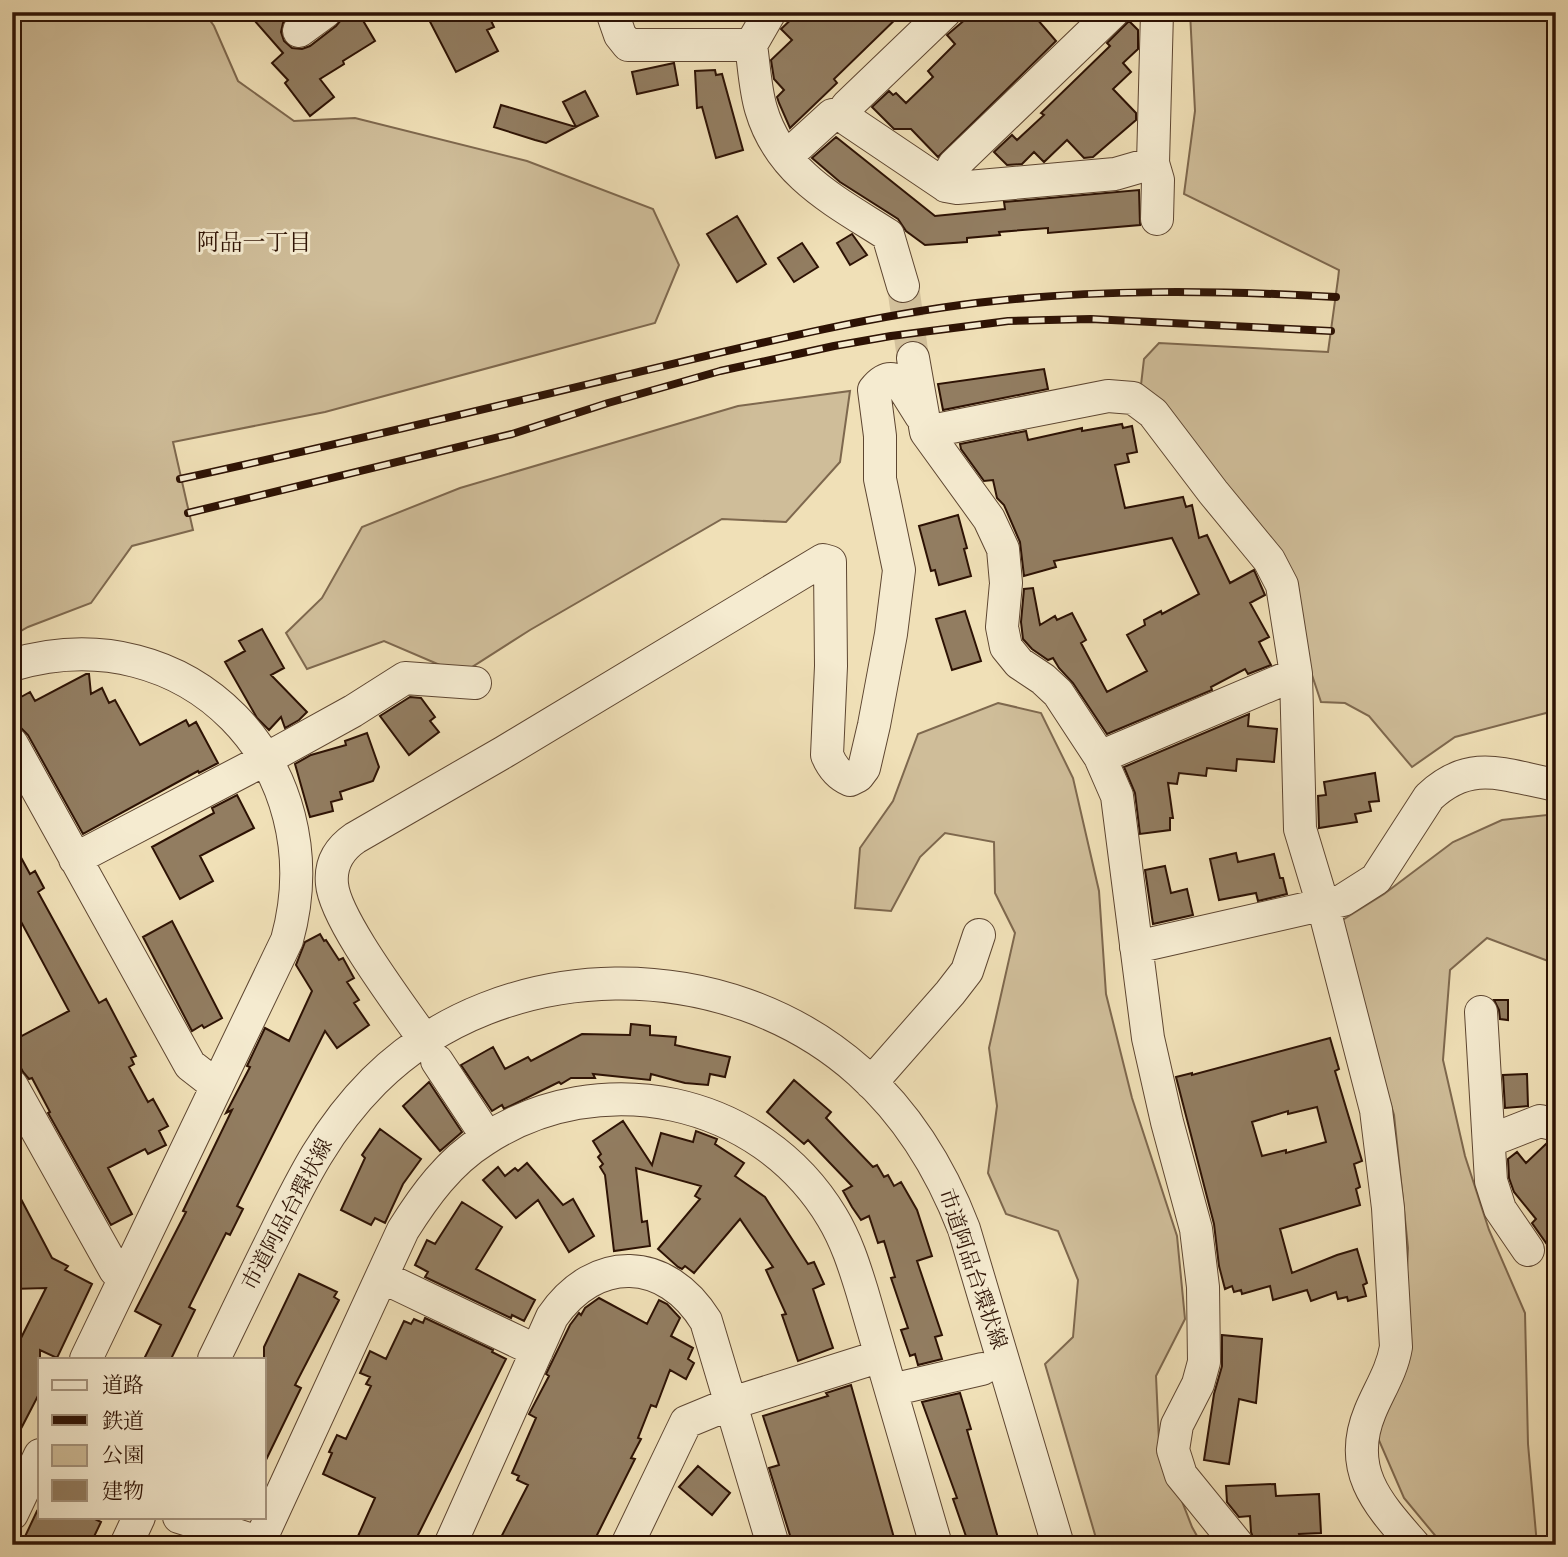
<svg xmlns="http://www.w3.org/2000/svg" width="1568" height="1557" font-family="'IM FELL Double Pica','Noto Serif JP',serif">
	<style>
		.green { fill: #cfbd99; stroke: #7e684e; stroke-width: 2 }
		.building { fill: #927d61; stroke: #2d1204; stroke-width: 2; fill-rule: evenodd }
		.lines { fill: none; stroke-linecap: round; stroke-linejoin: round }
		.minor-tunnel { stroke: #d3c19c; stroke-width: 32; stroke-dasharray: 32 16; stroke-linecap: butt }
		.minor-casing { stroke: #5e4631; stroke-width: 34 }
		.minor { stroke: #f5ebd0; stroke-width: 32 }
		.rail-casing { stroke: #2d1204; stroke-width: 8 }
		.rail { stroke: #f5ebd0; stroke-width: 5; stroke-dasharray: 16; stroke-linecap: butt }
		.labels { text-anchor: middle; stroke-width: 6; stroke-linejoin: round; paint-order: stroke }
		.street-label { font-size: 21px; fill: #2d1204; stroke: #f5ebd0 }
		.neighbourhood-label { font-size: 23px; fill: #2d1204; stroke: #f5ebd0 }
	</style>
	<rect width="100%" height="100%" fill="#f0e0b7"/>
	<filter id="stains"><feTurbulence type="fractalNoise" baseFrequency=".00286" numOctaves="4"/><feColorMatrix values="0 0 0 0 .2 0 0 0 0 .09 0 0 0 0 .02 0 0 0 .5 -.17"/></filter>
	<radialGradient id="worn" r=".72"><stop offset=".6" stop-color="#630" stop-opacity="0"/><stop offset="1" stop-color="#630" stop-opacity=".3"/></radialGradient>
	<path class="green" d="M12 12H204L214 26 238 81 294 121 355 118 527 161 653 209 679 265 655 323 325 412 173 442 193 530 132 546 91 603 28 627 12 636Z
		M1190 12H1556V703L1546 713 1455 737 1412 767 1369 716 1345 703 1321 702 1312 675 1288 569 1141 385 1144 359 1159 343 1328 352 1338 279 1339 270 1184 194 1195 111Z
		M850 391 840 462 786 522 722 519 530 630 461 674 384 641 307 669 286 633 322 598 362 527 460 488 738 406Z
		M998 703 1041 713 1073 778 1099 891 1106 994 1132 1098 1177 1236 1185 1319 1156 1376 1159 1442 1192 1527 1202 1545H1098L1045 1364 1073 1337 1078 1280 1058 1231 1006 1214 988 1173 997 1106 989 1048 1015 933 995 893 994 842 945 833 920 857 891 911 855 908 860 848 893 801 918 734Z
		M1556 814V964L1487 938 1450 970 1443 1060 1465 1156 1489 1230 1525 1313 1528 1444 1537 1545H1443L1404 1498 1371 1422 1404 1335 1408 1248 1394 1115 1353 981 1341 921 1384 894 1453 842 1502 820Z"/>
	<path class="building" d="M247 12H294L283 23 281 32 284 41 292 48 302 49 310 46 336 26 341 20 343 12H358L375 41 343 61 344 64 320 79 334 97 310 116 285 83 288 80 272 63 283 53Z
		M425 12H487L494 27 487 30 498 51 456 72Z
		M799 12H903L834 79 837 83 790 128 779 103 777 97 784 90 774 79 771 60 792 40 781 29Z
		M974 12H1031L1056 41 938 157 911 129H894L872 107 889 91 893 95 896 93 906 103 933 77 928 71 955 44 947 35Z
		M1129 21 1138 30V49L1123 63 1131 72 1113 89 1136 113V120L1093 157 1084 158 1067 140 1044 162 1034 152 1022 164 1007 165 994 152 1012 135 1017 140 1044 115 1041 113 1110 46 1107 43Z
		M674 63 678 85 637 94 632 72Z
		M715 70 716 75 722 74 743 150 716 158 702 107 697 108 695 71Z
		M585 91 598 116 576 127 563 102Z
		M501 105 576 127 546 143 535 140 494 127Z
		M836 137 935 216 1005 209 1004 202 1139 190 1140 225 1048 233V228L999 232 1000 235 967 238V242L925 245 906 231 898 219 840 182 812 158Z
		M737 216 766 264 737 282 707 234Z
		M852 234 867 255 850 265 837 243Z
		M802 243 818 267 794 282 778 258Z
		M1044 369 1048 389 943 410 938 384Z
		M1122 424 1123 428 1132 426 1137 452 1127 454 1129 462 1115 465 1125 508 1183 497 1186 507 1192 505 1199 538 1207 535 1230 583 1254 570 1265 595 1250 603 1269 637 1259 642 1271 665 1248 674 1245 669 1211 687 1212 690 1107 734 1073 683 1059 668 1053 658 1048 660 1032 649 1023 639 1021 622 1024 589 1033 588 1040 625 1055 616 1057 620 1072 613 1086 640 1081 643 1107 692 1147 671 1127 635 1145 625 1144 620 1161 611 1162 614 1199 594 1172 538 1054 561 1056 567 1024 576 1020 542 1004 505 997 498 993 480 984 481 961 449 960 444 1026 431 1028 440 1082 428V431Z
		M958 515 967 548 964 549 971 576 939 585 935 570 931 571 919 526Z
		M965 611 981 661 952 670 936 619Z
		M262 629 284 668 271 675 307 712 299 720 285 728 281 717 269 730 257 718 225 662 245 651 239 641Z
		M86 674H89L91 694 102 688 109 703 115 700 140 745 186 720 189 726 196 722 218 763 199 773 198 771 83 834 28 735 21 728 12 712V702L30 692 35 701Z
		M410 697 421 698 435 717 430 721 439 732 409 755 380 716Z
		M1249 714 1248 726 1277 729 1274 762 1237 759 1236 771 1207 768 1206 776 1179 773 1177 784 1168 783 1173 818H1170V830L1140 834 1135 793 1124 767Z
		M367 733 379 767 373 781 340 792 342 799 331 802 333 811 310 817 295 764 311 755 346 745 345 741Z
		M1375 773 1379 801 1369 802 1371 811 1355 814 1357 822 1319 828 1318 796 1326 795 1324 782Z
		M237 795 254 828 200 856 213 881 180 899 152 847 214 813 212 808Z
		M12 841 30 874 35 871 44 888 38 892 99 1003 106 999 136 1056 131 1058 134 1064 129 1067 148 1102 153 1099 168 1126 159 1131 166 1145 148 1154 145 1149 108 1168 132 1214 111 1225 48 1113 50 1112 32 1078 29 1079 23 1072 12 1051V1041L69 1011 18 916 12 919Z
		M1236 853 1238 862 1274 854 1280 878H1283L1287 894 1258 901 1256 893 1219 900 1210 859Z
		M1165 866 1171 893 1187 889 1193 915 1153 924 1145 870Z
		M172 921 222 1018 204 1028 202 1025 192 1031 143 937Z
		M320 934 324 941 326 940 339 960 343 958 354 978 347 982 359 1000 354 1003 369 1025 337 1048 325 1031 237 1206 243 1209 230 1235 226 1233 189 1307 195 1310 171 1359H144L161 1325 135 1311 186 1212 183 1211 232 1110 226 1113 250 1067 247 1066 265 1028 289 1041 312 991 296 965 305 942Z
		M1494 1000H1508V1020L1500 1019 1499 1010Z
		M631 1024 650 1026V1035L676 1037 675 1045 730 1057 725 1077 710 1074 708 1085 685 1083 651 1074 650 1080 593 1074 595 1078H571L561 1084 559 1082 504 1109 502 1105 492 1111 461 1065 493 1047 505 1069 528 1057 531 1061 582 1034 630 1035Z
		M1330 1038 1339 1069 1335 1071 1362 1161 1354 1164 1360 1187 1356 1189 1360 1205 1280 1229 1292 1273 1337 1255 1357 1249 1367 1283 1363 1285 1366 1296 1348 1301 1347 1297 1338 1299 1336 1292 1311 1301 1307 1290 1273 1300 1270 1286 1242 1294 1241 1290 1234 1292 1232 1286 1225 1289 1219 1266 1214 1224 1176 1077 1192 1073V1075ZM1317 1107 1326 1142 1286 1153V1150L1262 1156 1252 1122 1288 1111V1114Z
		M1527 1074 1528 1106 1505 1108 1503 1075Z
		M794 1080 831 1112 826 1118 873 1167 877 1165 884 1177 888 1175 894 1186 901 1182 917 1210 932 1256 917 1261 942 1335 935 1337 942 1359 918 1365 915 1354 910 1356 901 1330 908 1328 891 1278 895 1277 884 1241 878 1243 869 1216 861 1220 852 1207 843 1191 852 1186 808 1140 804 1144 767 1112Z
		M429 1082 462 1132 440 1151 403 1106Z
		M623 1121 652 1165 661 1133 693 1142 696 1131 717 1139 715 1144 744 1163 735 1176 765 1197 808 1264 814 1262 824 1284 813 1289 833 1348 798 1361 782 1315 786 1314 766 1270 773 1267 740 1219 694 1273 685 1266 682 1269 678 1267 658 1249 700 1199 695 1196 701 1186 636 1168 642 1222 647 1221 650 1246 614 1251 605 1175 600 1167 603 1164 598 1157 601 1154 593 1141Z
		M380 1129 421 1159 403 1184 385 1223 375 1218 371 1225 341 1210 365 1158 362 1155Z
		M1548 1142 1556 1143V1257L1532 1223 1536 1219 1514 1192 1509 1178 1508 1159 1517 1152 1526 1163Z
		M527 1163 563 1205 573 1199 594 1236 569 1252 538 1200 516 1218 483 1180 498 1167 505 1176 515 1168 518 1171Z
		M12 1182 52 1258 68 1266 65 1270 92 1284 57 1358 40 1350V1392L12 1446V1356L46 1288 12 1289Z
		M462 1202 502 1227 476 1269 535 1300 524 1321 512 1315 511 1318 425 1277 428 1272 415 1265 427 1240 435 1244Z
		M299 1274 337 1292 334 1297 339 1300 295 1385 301 1388 264 1464V1347Z
		M599 1298 647 1324 659 1300 667 1304 680 1318 671 1336 693 1348 688 1359 694 1363 686 1379 670 1370 656 1407 651 1405 638 1438 641 1439 631 1458 635 1459 592 1545H497L528 1485 517 1480 519 1476 512 1473 536 1418 529 1414 549 1376 546 1374 570 1325 579 1313 581 1315 585 1308Z
		M425 1318 493 1350 492 1352 506 1359 413 1545H354L375 1498 323 1474 332 1453 329 1452 337 1435 346 1439 371 1386 366 1384 370 1377 360 1373 370 1351 386 1359 404 1321 411 1324 414 1319 423 1323Z
		M1222 1335 1262 1339 1256 1403 1239 1399 1229 1464 1204 1460 1214 1394 1222 1366Z
		M851 1385 896 1545H793L769 1468 779 1465 763 1416 828 1396 826 1393Z
		M960 1393 971 1429 967 1430 1000 1545H969L953 1499 957 1498 922 1402Z
		M698 1466 730 1493 712 1515 679 1487Z
		M1275 1484 1276 1496 1319 1494 1321 1533 1299 1534 1302 1545H1256L1251 1532 1250 1516 1239 1517 1227 1502 1226 1486Z
		M37 1511 40 1513V1517H91L101 1522 90 1545H21Z"/>
	<g class="lines">
		<path class="minor-tunnel" d="M903 286 913 358"/>
		<g class="minor-casing">
			<path id="minor" d="M612 12 620 35 628 45H751C754 65 755 89 761 109 780 174 835 201 888 235L903 286
				M945 12 847 106 845 113 848 120 946 186 957 188 1115 174 1153 163
				M1157 12 1153 163 1158 180 1157 219
				M299 31 325 12
				M751 45 770 12
				M786 157 832 115 845 113
				M946 186 948 176 954 165 1113 12
				M913 358 926 432 989 519 1003 549 1006 583 1002 627 1006 647 1019 663 1043 679 1058 693 1100 757 1117 796 1148 1038 1167 1122 1196 1229 1203 1287 1204 1362 1198 1384 1177 1425 1173 1450 1181 1475 1238 1545
				M926 432 1108 396 1133 398 1153 413 1213 492 1269 560 1282 585 1296 674 1300 829 1323 905 1376 1110 1388 1208 1396 1347C1392 1371 1379 1390 1370 1412 1346 1470 1378 1504 1414 1545
				M12 665C188 612 335 766 287 940L86 1359
				M12 744 190 1065 217 1086
				M1100 757 1296 674
				M75 859 266 759 353 711 405 678 475 683
				M1136 947 1343 900 1376 879 1429 797C1471 757 1506 776 1556 785
				M1481 1012 1491 1181 1500 1209 1528 1250
				M425 1041C402 1007 335 920 332 884 330 864 339 849 355 838L504 752 823 560 830 562V567L831 666 827 755C832 767 838 775 850 780L858 776 864 768 874 725 891 634 899 570 880 479V436L874 390C881 381 888 376 899 381L921 416
				M437 1061 487 1137
				M871 1083 950 993 967 971 979 935
				M12 1086 115 1270 124 1280
				M1489 1141 1540 1121 1556 1125
				M382 1277 537 1351
				M214 1359C233 1320 252 1280 272 1240 301 1181 326 1129 374 1081 503 953 726 952 860 1072 909 1116 941 1169 964 1229L1058 1545
				M891 1390 982 1369
				M12 1514 40 1455
				M179 1517 268 1545
				M126 1545 139 1517
				M258 1545 403 1230C425 1195 449 1162 484 1140 600 1064 760 1097 832 1217 846 1240 854 1265 862 1291L936 1545
				M450 1545 552 1317C595 1254 666 1256 706 1321L773 1545
				M627 1545 686 1422 732 1403 881 1356"/>
		</g>
		<use href="#minor" class="minor"/>
		<g class="rail-casing">
			<path id="rail" d="M180 479C327 447 472 412 618 377 737 349 855 318 976 303 1096 289 1215 290 1336 297
				M188 513 512 434 608 403 720 371 834 346 891 336 1008 321 1091 319 1331 331"/>
		</g>
		<use href="#rail" class="rail"/>
	</g>
	<g class="labels">
		<g class="street-label">
			<text transform="translate(287 1214) rotate(-62)" y="7">市道阿品台環状線</text>
			<text transform="translate(973 1269) rotate(71)" y="7">市道阿品台環状線</text>
		</g>
		<g class="neighbourhood-label">
			<text x="254" y="250">阿品一丁目</text>
		</g>
	</g>
	<rect width="1568" height="1557" fill="none" stroke="#f0e0b7" stroke-width="42"/>
	<rect x="14" y="14" width="1540" height="1529" fill="none" stroke="#2d1204" stroke-width="3.5"/>
	<rect x="21" y="21" width="1526" height="1515" fill="none" stroke="#2d1204" stroke-width="2"/>
	<rect x="38" y="1358" width="228" height="161" fill="#f5ebd0" stroke="#a5947e" stroke-width="2"/>
	<rect x="52" y="1380" width="35" height="10" fill="#f5ebd0" stroke="#a5947e" stroke-width="2"/>
	<text x="102" y="1392" font-size="21" fill="#2d1204">道路</text>
	<rect x="52" y="1415" width="35" height="10" fill="#2d1204" stroke="#a5947e" stroke-width="2"/>
	<text x="102" y="1428" font-size="21" fill="#2d1204">鉄道</text>
	<rect x="52" y="1445" width="35" height="21" fill="#cfbd99" stroke="#a5947e" stroke-width="2"/>
	<text x="102" y="1462" font-size="21" fill="#2d1204">公園</text>
	<rect x="52" y="1480" width="35" height="21" fill="#927d61" stroke="#a5947e" stroke-width="2"/>
	<text x="102" y="1498" font-size="21" fill="#2d1204">建物</text>
	<rect width="100%" height="100%" filter="url(#stains)"/>
	<rect width="100%" height="100%" fill="url(#worn)"/>
</svg>
